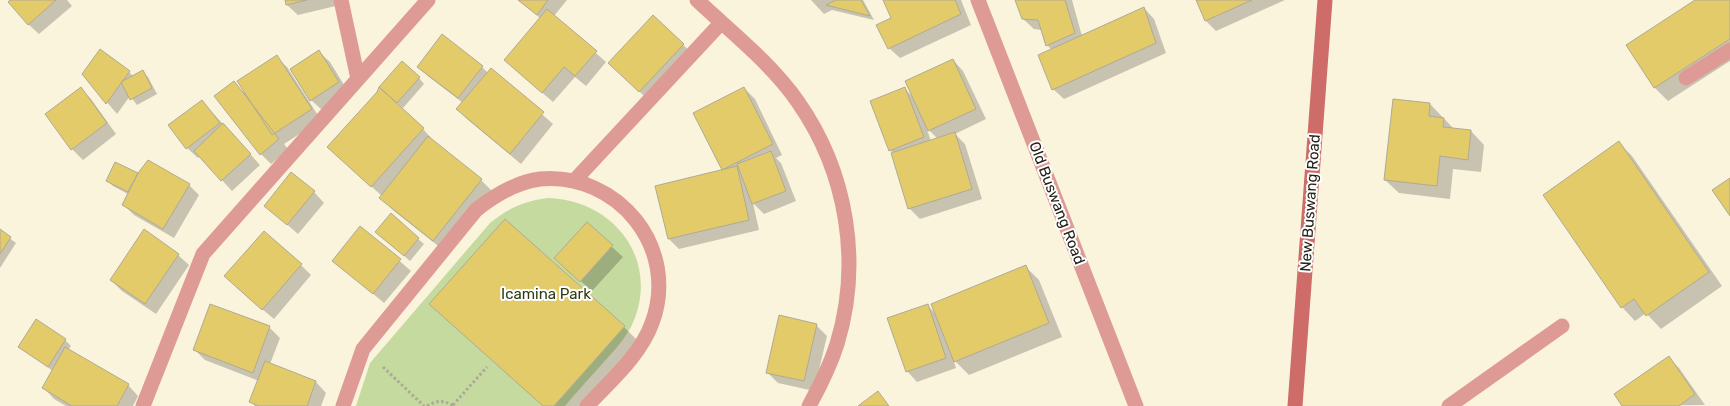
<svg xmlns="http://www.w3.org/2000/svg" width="1730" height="406" font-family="Rubik,sans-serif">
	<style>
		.green { fill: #c5da9e }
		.shadow { fill: #0003; fill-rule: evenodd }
		.building { fill: #e4cb6a; stroke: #afaa94 }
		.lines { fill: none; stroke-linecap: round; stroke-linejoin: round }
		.path { stroke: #ada897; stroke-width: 3; stroke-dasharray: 2.5 2.5; stroke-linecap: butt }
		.lane { stroke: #de9b96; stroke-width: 15 }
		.street { stroke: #de9b96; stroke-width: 15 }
		.secondary { stroke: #cd6c68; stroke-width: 15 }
		.labels { text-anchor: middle; stroke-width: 4; stroke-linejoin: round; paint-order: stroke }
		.street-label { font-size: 15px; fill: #25231b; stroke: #fff }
		.park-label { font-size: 15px; fill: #2f3b15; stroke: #fff }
	</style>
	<rect width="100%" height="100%" fill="#faf4dd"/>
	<path class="green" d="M548 198C616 200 662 263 631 327 624 340 613 352 603 363 590 377 577 392 565 406H356L370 363 490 223C508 208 525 201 548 198Z"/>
	<path class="shadow" d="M12 0H67L72 6 39 34 28 24Z
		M286 0H343L344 4 298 15 287 5Z
		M518 0H567L554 16 606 62 586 86 575 77 553 102 516 70 540 18Z
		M811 0H863L874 20 832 10 824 14Z
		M885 0H961L971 25 900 58 889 48 893 18Z
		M1016 0H1072L1082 36 1144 8 1154 19 1166 53 1064 99 1053 89 1052 50 1047 45 1042 30 1034 29 1023 19Z
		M1197 0H1285L1216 31 1206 21Z
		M1697 0H1730V61L1668 101 1655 88 1628 45Z
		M653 17 694 55 650 102 621 73Z
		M319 52 330 62 349 93 322 110 311 100Z
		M276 57 287 67 321 120 284 144 289 150 271 164 261 154 234 82 244 93Z
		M953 60 963 71 986 119 955 134 965 144 982 199 920 219 909 208 893 153 890 150 905 89 914 98ZM926 127 938 139 931 141Z
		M419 67H482L488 73 491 69 553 124 521 164 468 120 458 109 463 103 429 77Z
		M129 72 134 77 143 72 148 77 157 94 137 105 130 96 117 114 83 74Z
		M419 78 424 84 403 108 392 98 391 99 423 129 433 140 432 141 481 180 494 193 447 253 394 211 380 197 382 196 339 157 380 88Z
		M744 88 755 99 782 155 776 158 781 163 796 201 764 214 753 203 759 230 679 249 669 239 725 170 723 169Z
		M81 89 91 99 116 134 83 160 72 149 46 115Z
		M202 101 260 165 232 191 200 156 198 158 187 148 170 125Z
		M1430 104 1454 129 1471 131 1484 145 1481 172 1453 169 1450 199 1399 193 1385 180Z
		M1619 143 1632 156 1722 286 1661 329 1646 313 1635 321 1622 307 1545 195Z
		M137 174 189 185 199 195 174 238 134 215 123 204 128 194 113 186 108 181Z
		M314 192 324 203 298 234 266 206Z
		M587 224 623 257 592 291 567 269Z
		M361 227 411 271 384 303 334 261Z
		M0 231 16 243 0 268Z
		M382 237 418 239 424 244 410 261Z
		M178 255 189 265 156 314 122 291 111 280Z
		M301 265 311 275 274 319 236 287Z
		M1026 267 1039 280 1062 337 969 375 953 359 956 368 917 382 907 371 927 305 936 314Z
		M431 304 624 327 639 342 582 406H543Z
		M816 325 827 336 814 391 778 383 767 372Z
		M269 327 280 338 270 364 316 382 326 393 321 406H255L251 402 259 381 205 360 195 350Z
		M65 340 71 346 68 350 128 385 138 396 133 406H66L54 399 44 388 53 371 19 347Z
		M1668 357 1679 368 1705 405 1624 406Z"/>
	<path class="building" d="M10 0H56L28 25 8 2Z
		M285 0H307L286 5Z
		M518 0H548L537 15Z
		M836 0H861L870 16 826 5Z
		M883 0H955L961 14 888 49 876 25 891 18Z
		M1015 0H1065L1075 33 1046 46 1038 20 1022 19Z
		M1196 0H1252L1205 21Z
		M1695 0H1730V39L1654 88 1626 45Z
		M1144 7 1156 43 1052 90 1038 55Z
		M547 9 597 51 575 76 564 67 542 93 504 60Z
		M653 15 684 44 639 92 608 63Z
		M442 34 483 66 458 98 417 67Z
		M100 49 130 71 106 104 82 74Z
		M319 50 339 82 310 101 290 69Z
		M277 55 312 109 272 135 237 81Z
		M953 59 976 109 928 131 905 81Z
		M402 61 420 77 397 103 379 87Z
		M491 68 544 112 510 154 456 109Z
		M143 70 152 88 130 100 121 82Z
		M234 81 279 139 260 155 214 96Z
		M81 87 107 123 71 150 45 114Z
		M379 87 424 128 371 187 327 147 377 92Z
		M744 87 773 144 722 170 693 113Z
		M905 87 924 137 889 151 870 101Z
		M1393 99 1430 103 1429 116 1444 118 1443 127 1471 130 1468 160 1440 156 1437 186 1384 180Z
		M202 100 220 123 186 149 168 125Z
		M223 123 251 154 221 181 194 151Z
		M955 132 972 189 908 209 891 153Z
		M428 136 482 179 433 241 379 198Z
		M1619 141 1709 272 1646 316 1634 299 1621 308 1543 195Z
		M771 151 786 191 752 204 737 164Z
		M148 160 190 184 163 229 122 205 138 173Z
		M115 162 138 173 128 192 106 181Z
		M737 166 749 220 668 239 655 186Z
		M291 172 315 191 287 225 264 206Z
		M1730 178V216L1712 190Z
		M391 213 419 238 404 256 375 232Z
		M505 219 625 326 554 406H543L429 304Z
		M587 222 613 245 580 282 554 258Z
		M360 226 401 259 373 294 332 261Z
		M0 229 11 237 0 254Z
		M144 229 179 254 145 304 110 280Z
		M264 231 302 264 262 310 224 276Z
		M1026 265 1049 323 954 362 931 304Z
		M210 304 270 326 253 373 193 350Z
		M928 304 946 358 906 372 887 318Z
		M779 315 817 324 804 381 766 373Z
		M36 319 66 339 48 367 18 347Z
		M65 347 129 384 117 406H72L42 388Z
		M1669 356 1695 394 1679 406H1622L1614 394Z
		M265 361 316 381 307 406H259L249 402Z
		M878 391 889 406H858Z"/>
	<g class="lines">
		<path class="path" d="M383 367 424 406
			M453 405 487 367
			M427 406C437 400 444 400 454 406"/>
		<path class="lane" d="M1686 78 1730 50
			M1449 406 1562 326"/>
		<path class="street" d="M341 0 358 79
			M697 0C731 32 771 63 798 102 847 172 862 262 837 344 830 366 820 386 809 406
			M978 0 1136 406
			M574 181 721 23
			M143 406 203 254 428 0
			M343 406 363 349 476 210C495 195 516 182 540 179 618 172 680 248 652 323 640 356 610 381 587 406"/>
		<path class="secondary" d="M1295 406 1325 0"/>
	</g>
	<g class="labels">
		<g class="street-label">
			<text transform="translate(1057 203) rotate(69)" y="5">Old Buswang Road</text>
			<text transform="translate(1310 203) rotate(-86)" y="5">New Buswang Road</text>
		</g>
		<g class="park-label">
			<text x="546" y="299">Icamina Park</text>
		</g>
	</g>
</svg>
